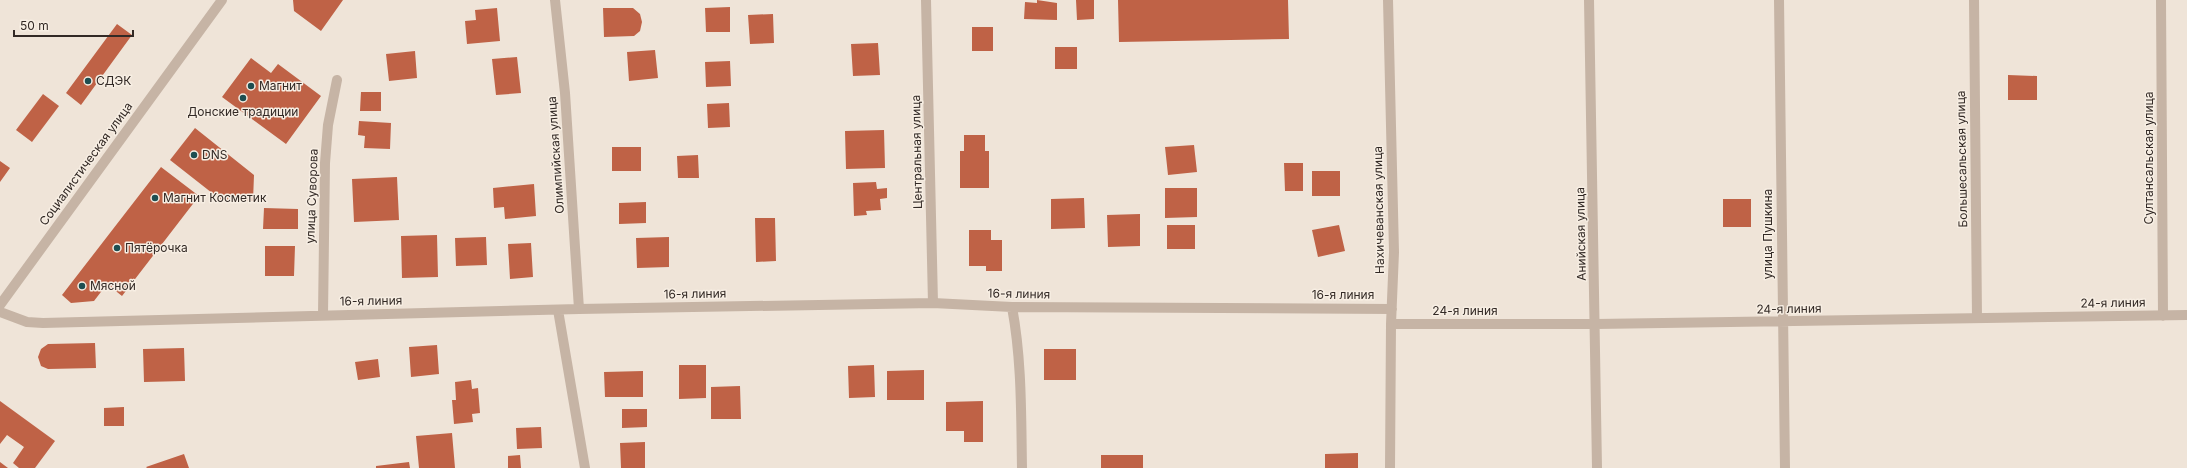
<svg xmlns="http://www.w3.org/2000/svg" width="2187" height="468" font-family="Inter,sans-serif">
	<style>
		.building { fill: #bf6246 }
		.lines { fill: none; stroke-linecap: round; stroke-linejoin: round }
		.minor { stroke: #c6b4a5; stroke-width: 10 }
		.poi-dot { fill: #1e4e51; stroke: #f7eee3; stroke-width: 1.5 }
		.labels { text-anchor: middle; stroke-width: 3; stroke-linejoin: round; paint-order: stroke }
		.poi-label { font-size: 12px; fill: #322925; stroke: #f7eee3; text-anchor: start }
		.street-label { font-size: 12px; fill: #322925; stroke: #f7eee3 }
	</style>
	<rect width="100%" height="100%" fill="#efe4d8"/>
	<path class="building" d="M293 0H343L321 31 294 11Z
		M1037 0 1057 3V20L1024 19 1025 2 1037 3Z
		M1076 0H1094V19L1077 20Z
		M1118 0H1288L1289 39 1119 42Z
		M730 7V32H706L705 8Z
		M497 8 500 41 467 44 465 21 476 20 475 10Z
		M603 8H633L640 14 642 22 640 31 634 36 604 37Z
		M773 14 774 43 750 44 748 15Z
		M117 24 132 35 81 105 66 93Z
		M972 27H993V51H972Z
		M878 43 880 75 853 76 851 44Z
		M1055 47H1077V69H1055Z
		M655 50 658 78 629 81 627 52Z
		M415 51 417 78 389 81 386 54Z
		M517 57 521 93 496 95 492 59Z
		M251 58 271 73 278 64 321 96 286 144 222 97Z
		M730 61 731 86 706 87 705 62Z
		M2008 75 2037 76V100H2008Z
		M361 92H381V111H360Z
		M43 94 59 106 32 142 16 130Z
		M729 103 730 127 708 128 707 104Z
		M359 121 391 123 390 149 364 148 365 136 358 135Z
		M195 128 254 175 253 201 221 200 170 160Z
		M884 130 885 168 846 169 845 131Z
		M964 135H985V151H989V188H960V151H964Z
		M1194 145 1197 172 1168 175 1165 147Z
		M612 147H641V171H612Z
		M698 155 699 178H678L677 156Z
		M0 161 10 168 0 182Z
		M1284 163H1303V191H1285Z
		M161 167 199 196 122 296 107 284 94 301 71 303 62 295Z
		M1312 171H1340V196H1312Z
		M397 177 399 220 354 222 352 179Z
		M876 182 877 189 887 188V198L880 199 881 210 866 211 867 215 854 216 853 183Z
		M534 184 536 216 505 219 504 207 494 208 493 188Z
		M1165 188H1197V217L1165 218Z
		M1084 198 1085 228 1051 229V199Z
		M1723 199H1751V227H1723Z
		M646 202V223L619 224V203Z
		M264 208 298 209V229H263Z
		M1140 214V246L1108 247 1107 215Z
		M755 218H775L776 261 756 262Z
		M1167 225H1195V249H1167Z
		M1339 225 1345 251 1318 257 1312 230Z
		M969 230H991V240H1002V271H986V266H969Z
		M437 235 438 277 402 278 401 236Z
		M486 237 487 265 456 266 455 238Z
		M669 237V267L637 268 636 238Z
		M531 243 533 277 510 279 508 244Z
		M265 246H295L294 276H265Z
		M95 343 96 368 48 369 41 366 38 357 41 349 48 344Z
		M437 345 439 374 411 377 409 347Z
		M184 348 185 381 144 382 143 349Z
		M1044 349H1076V380H1044Z
		M378 359 380 377 358 380 355 362Z
		M679 365H706V398L679 399Z
		M874 365 875 397 849 398 848 366Z
		M924 370V400H887V371Z
		M643 371V397H605L604 372Z
		M471 380 472 389 478 388 480 413 472 414 473 422 454 424 452 400H456L455 382Z
		M740 386 741 419H711V387Z
		M0 401 55 441 35 468H19L13 463 24 447 7 435 0 444Z
		M983 401V442H964V431H946V402Z
		M124 407V426H104V408Z
		M622 409H647V427L622 428Z
		M541 427 542 448 517 449 516 428Z
		M452 433 455 468H419L416 436Z
		M645 442V468H621L620 443Z
		M1358 453V468H1325V454Z
		M184 454 189 468H147L146 467Z
		M520 455 521 468H508V456Z
		M1101 455H1143V468H1101Z
		M0 462 8 468H0Z
		M409 462 410 468H376V466Z"/>
	<g class="lines">
		<path class="minor" d="M555 0 565 93 579 309
			M926 0 933 303
			M1388 0 1394 252 1391 324 1390 468
			M1589 0 1597 468
			M1779 0 1785 468
			M1974 0 1977 318
			M2161 0 2163 316
			M0 305 222 0
			M1012 307C1022 361 1021 414 1022 468
			M558 310 585 468
			M0 312 27 322 43 323 579 309 933 303 1012 307 1392 309
			M323 315 325 163 328 125 337 80
			M1391 324H1596L2187 315"/>
	</g>
	<g class="poi-dot">
		<circle cx="88" cy="81" r="4"/>
		<circle cx="251" cy="86" r="4"/>
		<circle cx="243" cy="98" r="4"/>
		<circle cx="194" cy="155" r="4"/>
		<circle cx="155" cy="198" r="4"/>
		<circle cx="117" cy="248" r="4"/>
		<circle cx="82" cy="286" r="4"/>
	</g>
	<g class="labels">
		<g class="poi-label">
			<text x="96" y="85">СДЭК</text>
			<text x="259" y="90">Магнит</text>
			<text x="243" y="116" text-anchor="middle">Донские традиции</text>
			<text x="202" y="159">DNS</text>
			<text x="163" y="202">Магнит Косметик</text>
			<text x="125" y="252">Пятёрочка</text>
			<text x="90" y="290">Мясной</text>
		</g>
		<g class="street-label">
			<text transform="translate(917 152) rotate(-91)" y="4">Центральная улица</text>
			<text transform="translate(556 155) rotate(-94)" y="4">Олимпийская улица</text>
			<text transform="translate(2149 158) rotate(-90)" y="4">Султансальская улица</text>
			<text transform="translate(1962 159) rotate(-91)" y="4">Большесальская улица</text>
			<text transform="translate(86 164) rotate(-54)" y="4">Социалистическая улица</text>
			<text transform="translate(312 196) rotate(-88)" y="4">улица Суворова</text>
			<text transform="translate(1379 210) rotate(-91)" y="4">Нахичеванская улица</text>
			<text transform="translate(1581 234) rotate(-91)" y="4">Анийская улица</text>
			<text transform="translate(1768 234) rotate(-90)" y="4">улица Пушкина</text>
			<text transform="translate(695 294) rotate(-1)" y="4">16-я линия</text>
			<text transform="translate(1019 294) rotate(1)" y="4">16-я линия</text>
			<text x="1343" y="299">16-я линия</text>
			<text transform="translate(371 301) rotate(-1)" y="4">16-я линия</text>
			<text transform="translate(2113 303) rotate(-1)" y="4">24-я линия</text>
			<text transform="translate(1789 309) rotate(-1)" y="4">24-я линия</text>
			<text x="1465" y="315">24-я линия</text>
		</g>
	</g>
	<path d="M14 30v6h119v-6" fill="none" stroke="#322925" stroke-width="2"/>
	<text x="20" y="30" font-size="12" fill="#322925" stroke="#f7eee3" stroke-width="3" paint-order="stroke">50 m</text>
</svg>
